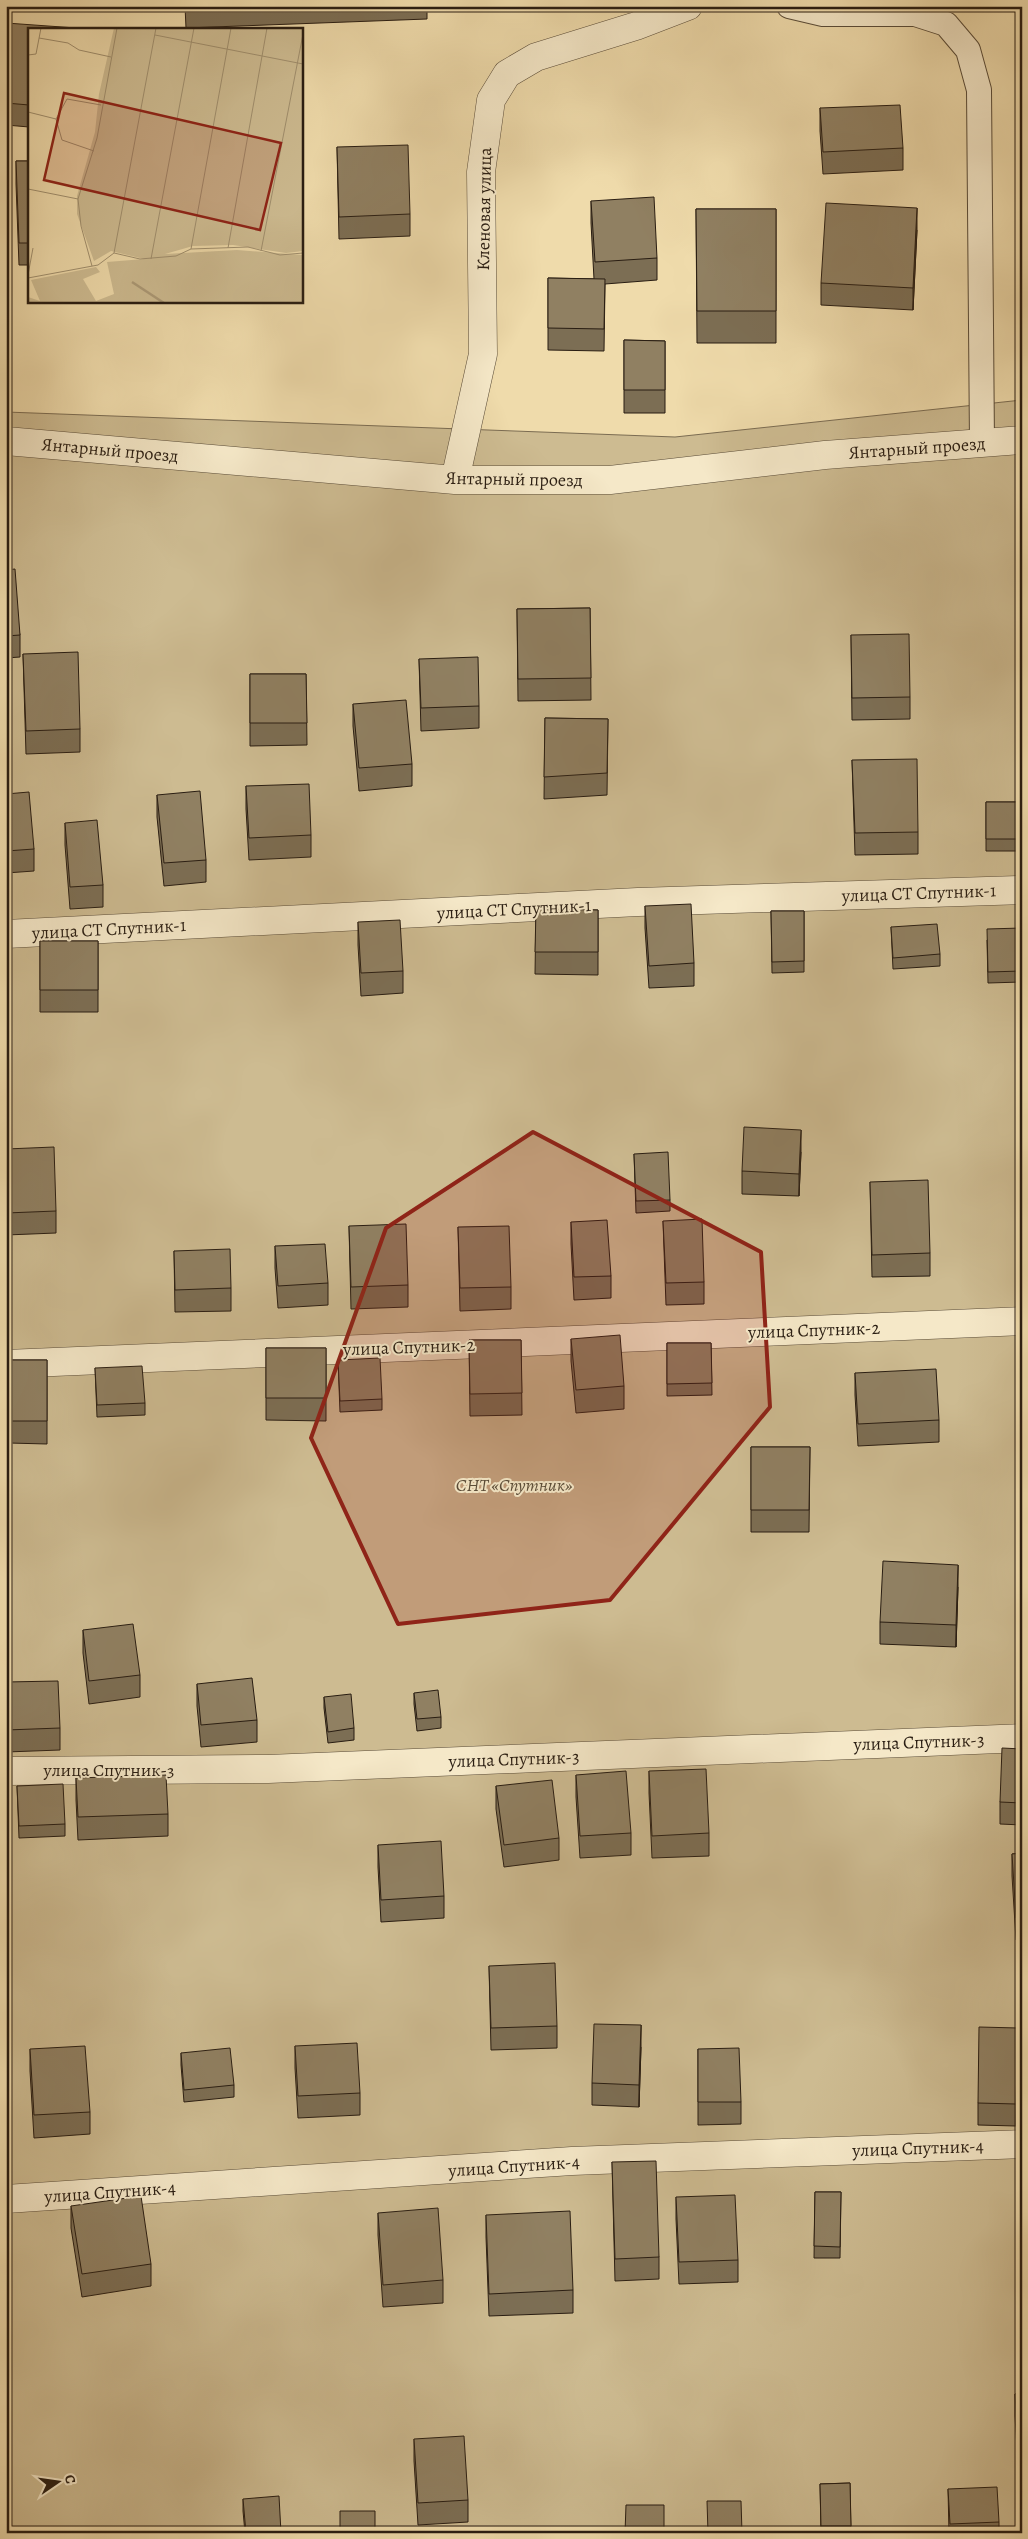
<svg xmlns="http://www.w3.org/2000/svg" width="1028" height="2539" font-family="Alegreya,serif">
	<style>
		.green { fill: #cdbb91; stroke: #7b6c52 }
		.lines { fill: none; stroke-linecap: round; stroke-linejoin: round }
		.lane-casing { stroke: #5a4c38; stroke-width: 26 }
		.street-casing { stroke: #5a4c38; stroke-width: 29 }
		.lane { stroke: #f5e8c8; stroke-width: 24 }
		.street { stroke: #f5e8c8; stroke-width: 28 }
		.wall { fill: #7c6e54; stroke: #291d12 }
		.shaded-wall { fill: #655a45; stroke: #291d12 }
		.building { fill: #908062; stroke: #291d12 }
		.marked { fill: #8f2418; fill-opacity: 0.2; stroke: #8f2418; stroke-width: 4; stroke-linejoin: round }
		.labels { text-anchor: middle; stroke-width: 4; stroke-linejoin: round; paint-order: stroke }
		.street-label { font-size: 18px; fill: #291d12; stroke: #f5e8c8 }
		.park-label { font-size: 18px; font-style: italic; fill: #5a4c38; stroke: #f5e8c8 }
		.inset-river { fill: none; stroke: #ac9a77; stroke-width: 2.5 }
		.inset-road { fill: none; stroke: #a08f6e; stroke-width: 1 }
		.view { fill: #8f2418; fill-opacity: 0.15; stroke: #8f2418; stroke-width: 2.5 }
		.inset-edge { fill: none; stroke: #291d12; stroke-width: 2.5 }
	</style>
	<rect width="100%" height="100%" fill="#efdbab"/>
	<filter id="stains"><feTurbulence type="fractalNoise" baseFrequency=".004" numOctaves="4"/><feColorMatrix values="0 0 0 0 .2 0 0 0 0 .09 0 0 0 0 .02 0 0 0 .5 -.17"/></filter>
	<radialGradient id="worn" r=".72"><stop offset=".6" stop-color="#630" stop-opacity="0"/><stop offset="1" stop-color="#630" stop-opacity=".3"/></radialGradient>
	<path class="green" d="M1022 400V2533H6V412L675 437Z"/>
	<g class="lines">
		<g class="lane-casing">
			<path id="lane" d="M789 6 823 14H915L946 24 968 50 979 90 982 443"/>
		</g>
		<g class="street-casing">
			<path id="street" d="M6 441 455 480H610L825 455 1022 440
				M455 480 483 354 481 172 491 100 507 74 536 57 636 26 688 6
				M6 934 638 902 1022 890
				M6 1364 1022 1321
				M6 1771 268 1769 1022 1738
				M6 2199 572 2161 1022 2144"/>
		</g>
		<use href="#lane" class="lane"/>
		<use href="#street" class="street"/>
	</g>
	<path class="wall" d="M185 6H427V19L186 28Z
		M6 23 29 29V127L6 125Z
		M820 108 903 148V170L823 174 820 131Z
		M337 147 410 214V236L339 239Z
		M16 161H29V265H19L16 184Z
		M591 201 657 258V280L605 284 604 351 548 350V278L594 279 591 223Z
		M696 209H776V343H697Z
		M917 230 913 310 821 305V283Z
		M624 340 665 341V413H624Z
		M6 570 20 635V657L6 658Z
		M590 608 591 700 518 701 517 609Z
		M851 635 910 697V719L852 720Z
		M23 654 80 729V752L26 754Z
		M419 659 479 706V728L421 731Z
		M250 674H306L307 745 250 746Z
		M353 704 412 764V786L359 791 353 726Z
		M545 718 608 719 607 795 544 799Z
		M852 760 918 832V854L855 855Z
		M246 786 311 835V857L249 860 246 809Z
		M6 794 34 849V871L6 873Z
		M157 795 206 860V882L164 886 157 817Z
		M986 802H1021V851H986Z
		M65 823 103 885V907L70 909 65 845Z
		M645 906 694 963V986L649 988 645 928Z
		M536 909 598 910V975L535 974Z
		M771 911H804V972L772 973Z
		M358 922 403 971V993L361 996 358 945Z
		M891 927 940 954V966L893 969Z
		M1022 928V982L988 983 987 940Z
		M40 941H98V1012H40Z
		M6 1149 56 1211V1233L6 1235Z
		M801 1152 799 1196 742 1194V1171Z
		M634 1154 670 1200V1211L636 1213Z
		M870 1182 930 1253V1276L872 1277Z
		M663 1221 704 1282V1304L666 1305Z
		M571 1222 611 1276V1298L574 1300 571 1244Z
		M349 1226 408 1285V1307L351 1309Z
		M458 1227 511 1287V1309L460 1311Z
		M275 1246 328 1283V1305L278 1308 275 1268Z
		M174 1251 231 1288V1311L175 1312Z
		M571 1339 624 1386V1409L576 1413 571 1361Z
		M469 1340H521L522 1415 470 1416Z
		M667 1343H711L712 1395 667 1396Z
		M266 1348H326V1421L266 1420Z
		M9 1360H47V1444L9 1443Z
		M338 1360 382 1399V1410L340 1412Z
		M95 1368 145 1403V1415L97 1417Z
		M855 1373 939 1420V1442L858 1446 855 1395Z
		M751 1447H810L809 1532H751Z
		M958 1587 956 1647 880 1644V1622Z
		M83 1630 140 1675V1697L89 1704 83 1653Z
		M6 1682 60 1728V1750L6 1752Z
		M197 1684 257 1720V1742L201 1747 197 1706Z
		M414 1693 441 1717V1728L417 1731 414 1704Z
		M324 1697 354 1728V1740L328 1743 324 1708Z
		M1022 1749V1825L1000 1824V1802Z
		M649 1771 709 1833V1856L652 1858 649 1793Z
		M576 1775 631 1833V1855L580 1858 576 1797Z
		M76 1778 168 1814V1836L78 1840 76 1800Z
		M17 1786 65 1824V1836L19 1838Z
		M496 1786 559 1838V1860L504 1867 496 1809Z
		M378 1845 444 1896V1918L381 1922 378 1867Z
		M1022 1853V1940H1016L1012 1876V1854Z
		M489 1966 557 2026V2048L491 2050Z
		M295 2046 360 2093V2115L298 2118 295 2068Z
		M641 2047 639 2107 592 2105V2083Z
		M30 2049 90 2112V2134L34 2138 30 2071Z
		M698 2049 741 2102V2124L698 2125Z
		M1018 2050 1016 2126 978 2125V2103Z
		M181 2053 234 2085V2097L184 2102 181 2065Z
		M612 2162 659 2257V2279L615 2281Z
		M815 2192H841L840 2258H814Z
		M676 2197 738 2260V2282L679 2284 676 2219Z
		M71 2206 151 2264V2286L82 2297 71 2228Z
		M378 2213 443 2280V2303L383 2307 378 2235Z
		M486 2215 573 2290V2313L489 2316 486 2237Z
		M1022 2393V2483H1019L1015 2416V2394Z
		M414 2439 468 2500V2522L418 2525 414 2461Z
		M850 2483 851 2533H821L820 2484Z
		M948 2489 999 2522V2533H949Z
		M243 2499 281 2533H245L243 2511Z"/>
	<path class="shaded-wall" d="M917 208V230L913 310V288Z
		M801 1130V1152L799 1196V1174Z
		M958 1565V1587L956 1647V1625Z
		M641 2025V2047L639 2107V2085Z
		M1018 2028V2050L1016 2126V2104Z"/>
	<path class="building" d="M6 23 90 29H29V105L6 103Z
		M900 105 903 148 823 152 820 108Z
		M408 145 410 214 339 217 337 147Z
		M16 161H29V243H19Z
		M654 197 657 258 595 262 591 201Z
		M826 203 917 208 913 288 821 283Z
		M696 209H776V311H697Z
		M548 278 605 279 604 329 548 328Z
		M624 340 665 341V390H624Z
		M15 569 20 635 6 636V570Z
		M590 608 591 678 518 679 517 609Z
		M909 634 910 697 852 698 851 635Z
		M78 652 80 729 26 731 23 654Z
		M478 657 479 706 421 708 419 659Z
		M250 674H306L307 723H250Z
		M406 700 412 764 359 768 353 704Z
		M545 718 608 719 607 773 544 777Z
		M917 759 918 832 855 833 852 760Z
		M309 784 311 835 249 838 246 786Z
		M200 791 206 860 164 863 157 795Z
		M29 792 34 849 6 851V794Z
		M986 802H1021V839H986Z
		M97 820 103 885 70 887 65 823Z
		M691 904 694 963 649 966 645 906Z
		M536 909 598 910V952H535Z
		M771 911H804V961L772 962Z
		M400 920 403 971 361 973 358 922Z
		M937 924 940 954 893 958 891 927Z
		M1022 928V971L988 972 987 929Z
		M40 941H98V990H40Z
		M744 1127 801 1130 799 1174 742 1171Z
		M54 1147 56 1211 6 1213V1149Z
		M668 1152 670 1200 636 1201 634 1154Z
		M928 1180 930 1253 872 1255 870 1182Z
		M702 1219 704 1282 666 1283 663 1221Z
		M607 1220 611 1276 574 1277 571 1222Z
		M406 1224 408 1285 351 1287 349 1226Z
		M509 1226 511 1287 460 1288 458 1227Z
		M325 1244 328 1283 278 1286 275 1246Z
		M230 1249 231 1288 175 1290 174 1251Z
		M620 1335 624 1386 576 1390 571 1339Z
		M469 1340H521L522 1393 470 1394Z
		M667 1343H711L712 1383 667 1384Z
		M266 1348H326V1398H266Z
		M380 1358 382 1399 340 1401 338 1360Z
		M9 1360H47V1421H9Z
		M142 1366 145 1403 97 1405 95 1368Z
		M936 1369 939 1420 858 1424 855 1373Z
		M751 1447H810L809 1510H751Z
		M883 1561 958 1565 956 1625 880 1622Z
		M133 1624 140 1675 89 1681 83 1630Z
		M252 1678 257 1720 201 1725 197 1684Z
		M58 1681 60 1728 6 1730V1682Z
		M438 1690 441 1717 417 1719 414 1693Z
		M351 1694 354 1728 328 1732 324 1697Z
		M1002 1748 1022 1749V1803L1000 1802Z
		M706 1769 709 1833 652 1836 649 1771Z
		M626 1771 631 1833 580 1836 576 1775Z
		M166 1775 168 1814 78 1817 76 1778Z
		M552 1780 559 1838 504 1845 496 1786Z
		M63 1784 65 1824 19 1826 17 1786Z
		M441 1841 444 1896 381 1900 378 1845Z
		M1022 1853V1917L1016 1918 1012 1854Z
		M555 1963 557 2026 491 2028 489 1966Z
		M594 2024 641 2025 639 2085 592 2083Z
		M979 2027 1018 2028 1016 2104 978 2103Z
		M357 2043 360 2093 298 2096 295 2046Z
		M85 2046 90 2112 34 2115 30 2049Z
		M230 2048 234 2085 184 2090 181 2053Z
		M739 2048 741 2102H698V2049Z
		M656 2161 659 2257 615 2259 612 2162Z
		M815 2192H841L840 2247 814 2246Z
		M735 2195 738 2260 679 2262 676 2197Z
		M141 2196 151 2264 82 2274 71 2206Z
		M438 2208 443 2280 383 2285 378 2213Z
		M570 2211 573 2290 489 2294 486 2215Z
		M1022 2393V2461H1019L1015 2394Z
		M464 2436 468 2500 418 2503 414 2439Z
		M850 2483 851 2526H821L820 2484Z
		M997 2487 999 2522 950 2524 948 2489Z
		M279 2496 281 2533H246L243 2499Z
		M707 2501H741L742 2533H708Z
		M626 2505H664V2533H625Z
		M340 2511H375V2533H340Z"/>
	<path class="marked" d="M533 1132 761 1252 770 1407 610 1600 398 1624 311 1438 386 1228Z"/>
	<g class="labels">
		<g class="street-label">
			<text transform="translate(484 209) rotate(-89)" y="6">Кленовая улица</text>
			<text transform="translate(917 448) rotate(-4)" y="6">Янтарный проезд</text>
			<text transform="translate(110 450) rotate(5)" y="6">Янтарный проезд</text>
			<text transform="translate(514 479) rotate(1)" y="6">Янтарный проезд</text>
			<text transform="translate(919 893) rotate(-2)" y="6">улица СТ Спутник-1</text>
			<text transform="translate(514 909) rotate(-3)" y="6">улица СТ Спутник-1</text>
			<text transform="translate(109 929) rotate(-3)" y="6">улица СТ Спутник-1</text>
			<text transform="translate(814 1330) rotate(-2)" y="6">улица Спутник-2</text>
			<text transform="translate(409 1347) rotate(-2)" y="6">улица Спутник-2</text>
			<text transform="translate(919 1742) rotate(-2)" y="6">улица Спутник-3</text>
			<text transform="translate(514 1759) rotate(-2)" y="6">улица Спутник-3</text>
			<text x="109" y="1776">улица Спутник-3</text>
			<text transform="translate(918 2148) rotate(-2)" y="6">улица Спутник-4</text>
			<text transform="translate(514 2166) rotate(-4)" y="6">улица Спутник-4</text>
			<text transform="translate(110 2192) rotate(-4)" y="6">улица Спутник-4</text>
		</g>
		<g class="park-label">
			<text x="514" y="1491">СНТ «Спутник»</text>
		</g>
	</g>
	<g transform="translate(28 28)">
		<rect width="275" height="275" fill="#efdbab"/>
		<path d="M86 0H275V223L258 225 205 217 165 218 137 226 209 222 275 227V275H0V269L12 273 3 252 68 239 72 244 55 251 68 273 86 266 79 234 116 231 83 223 66 233 49 186V168L67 104 71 66Z" fill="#cdbb91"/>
		<path class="inset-river" d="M104 254 136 275"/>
		<path class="inset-road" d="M127 7 275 36M11 10 40 15 51 22 83 29M0 27 8 26 13 0M0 84 28 91 34 112 66 123M28 91 39 71 73 77M0 161 50 171M200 220 239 0M163 221 203 0M233 223 275 6M86 225 128 0M123 231 166 0M64 238 53 198 50 171 69 110 89 0M0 247 5 220M0 250 70 237 86 225 112 231 148 228 163 221 220 219 252 227 275 225"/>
		<path class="view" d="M36 65 253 115 232 202 16 152Z"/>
		<rect width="275" height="275" class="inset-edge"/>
	</g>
	<rect width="1028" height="2539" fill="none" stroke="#efdbab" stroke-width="25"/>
	<rect x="8" y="8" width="1013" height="2524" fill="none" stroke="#291d12" stroke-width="2.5"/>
	<rect x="12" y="12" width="1003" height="2514" fill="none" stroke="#291d12"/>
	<g transform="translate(58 2482) rotate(77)" stroke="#f5e8c8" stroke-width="4" paint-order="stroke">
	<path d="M0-4L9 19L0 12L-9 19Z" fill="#291d12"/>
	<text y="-8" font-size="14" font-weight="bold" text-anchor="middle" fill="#291d12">С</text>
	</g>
	<rect width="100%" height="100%" filter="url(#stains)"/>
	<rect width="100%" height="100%" fill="url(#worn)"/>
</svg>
